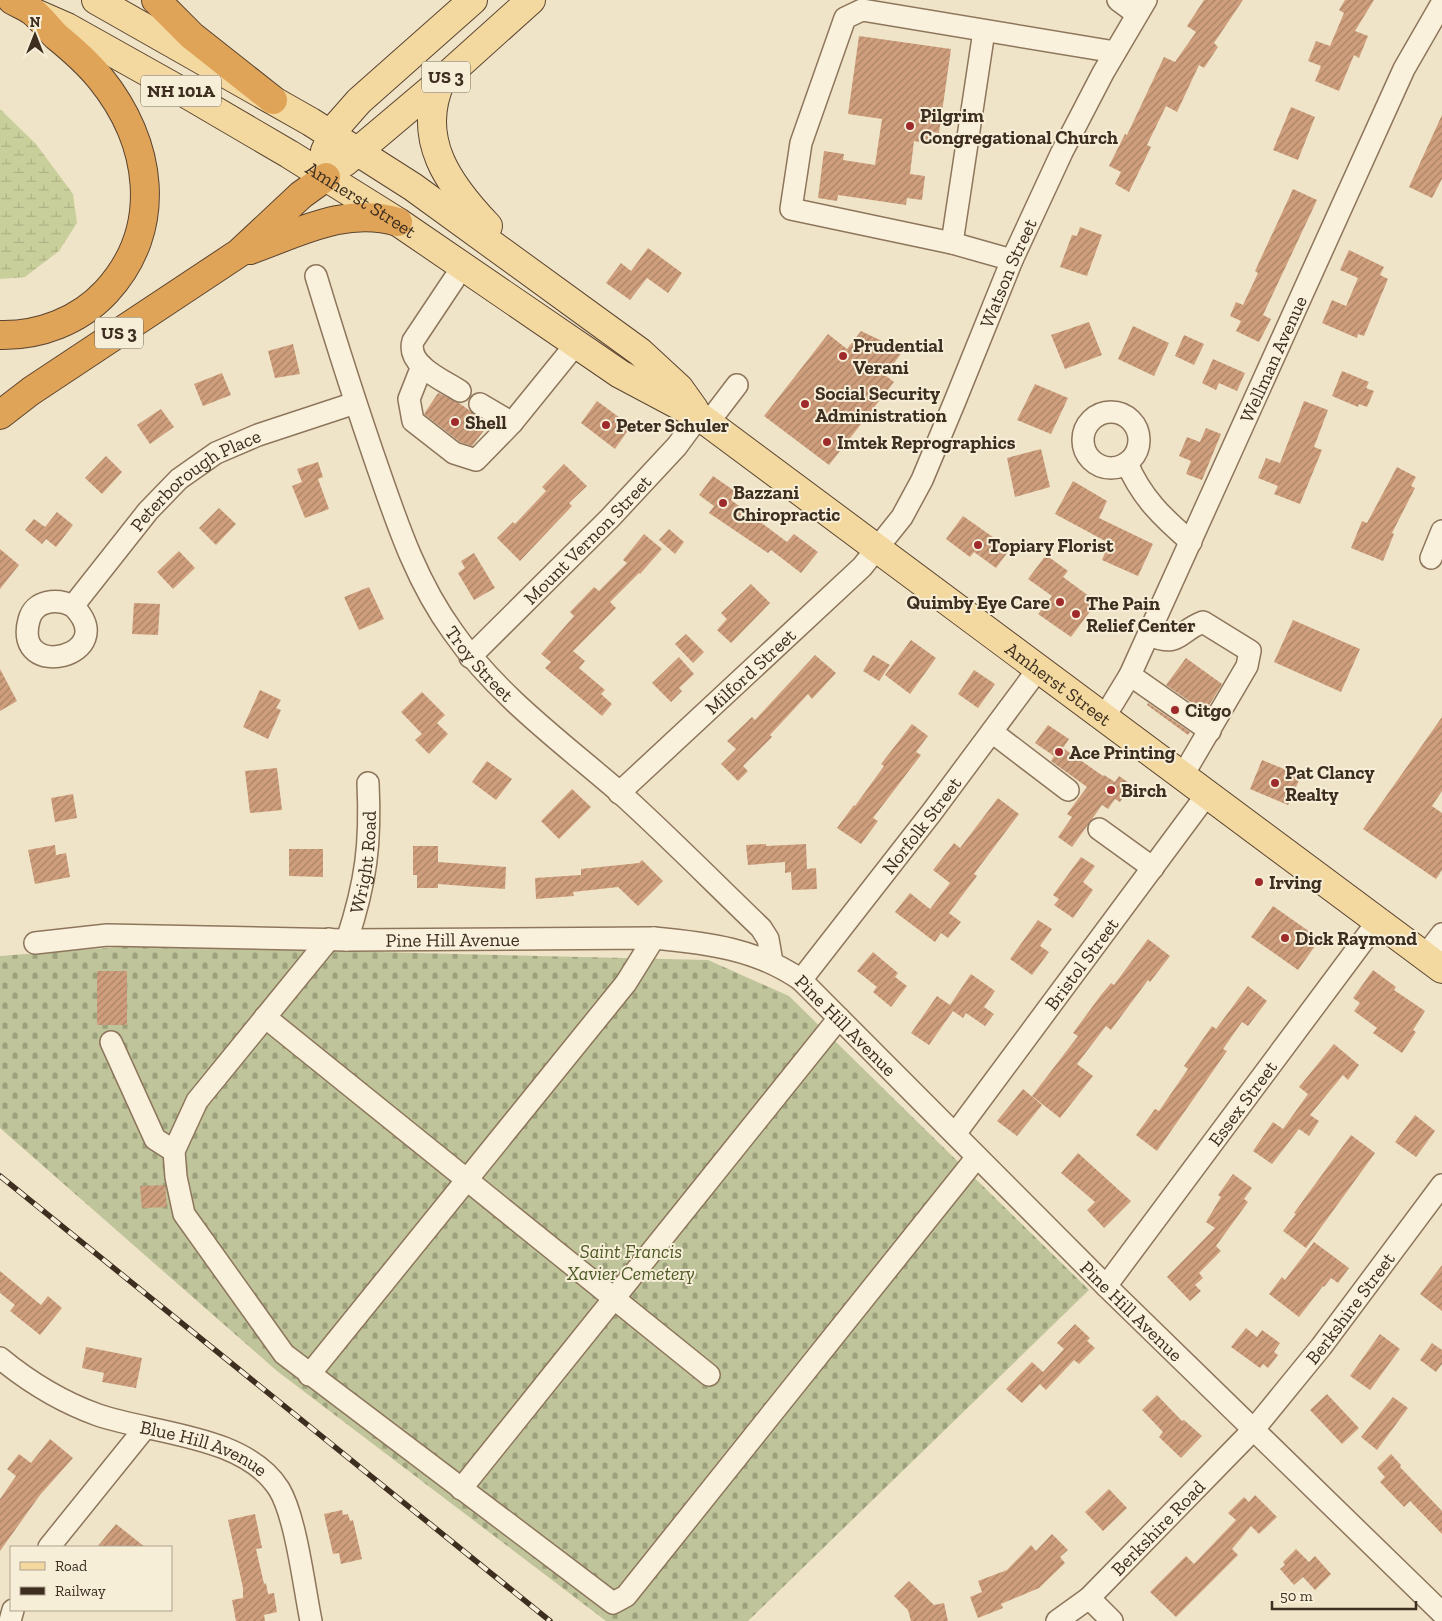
<svg xmlns="http://www.w3.org/2000/svg" width="1442" height="1621" font-family="'Zilla Slab',serif">
	<style>
		.wetland { fill: url(#wetland-marsh) }
		.cemetery { fill: url(#cemetery-stones) }
		.building { fill: url(#building-hatch) }
		.lines { fill: none; stroke-linecap: round; stroke-linejoin: round }
		.minor-casing { stroke: #8d765c; stroke-width: 24 }
		.major-casing { stroke: #5b4430; stroke-width: 30 }
		.highway-casing { stroke: #5b4430; stroke-width: 30 }
		.minor { stroke: #faf1dc; stroke-width: 21 }
		.major { stroke: #f3d9a0; stroke-width: 28 }
		.highway { stroke: #e0a458; stroke-width: 28 }
		.rail-casing { stroke: #3d2e20; stroke-width: 5.5 }
		.rail { stroke: #f7eed8; stroke-width: 4; stroke-dasharray: 11; stroke-linecap: butt }
		.poi-dot { fill: #9e2a2b; stroke: #f7eed8; stroke-width: 2 }
		.labels { text-anchor: middle; stroke-width: 4; stroke-linejoin: round; paint-order: stroke }
		.shield { fill: #f7eed8; stroke: #756857; stroke-width: 1 }
		.shield-label { font-size: 18px; font-weight: bold; fill: #3d2e20 }
		.poi-label { font-size: 19px; font-weight: bold; fill: #3d2e20; stroke: #f7eed8; text-anchor: start }
		.street-label { font-size: 19px; fill: #3d2e20; stroke: #f7eed8 }
		.park-label { font-size: 19px; font-style: italic; fill: #4d5a26; stroke: #f7eed8 }
	</style>
	<defs>
		<pattern id="wetland-marsh" width="20" height="14" patternUnits="userSpaceOnUse" patternTransform="scale(1.25)"><rect width="20" height="14" fill="#c9cf9b"/><path d="M1 5h8M5 5V1M11 12h8M15 12V8" fill="none" stroke="#aeb285"/></pattern>
		<pattern id="cemetery-stones" width="16" height="16" patternUnits="userSpaceOnUse" patternTransform="scale(1.25)"><rect width="16" height="16" fill="#bfc49a"/><path d="M2 7V4a2 2 0 0 1 4 0v3zM10 15v-3a2 2 0 0 1 4 0v3z" fill="#9ca07d"/></pattern>
		<pattern id="building-hatch" width="6" height="6" patternUnits="userSpaceOnUse" patternTransform="scale(1.25)"><rect width="6" height="6" fill="#cf9f7d"/><path d="M-1 1l2-2M0 6l6-6M5 7l2-2" fill="none" stroke="#a98266"/></pattern>
	</defs>
	<rect width="100%" height="100%" fill="#f0e4c8"/>
	<path class="wetland" d="M0 109 36 144 73 194 77 223 59 251 25 277 0 279Z"/>
	<path class="cemetery" d="M132 946 708 960 789 996 1089 1290 748 1621H606L277 1371 0 1128V956Z"/>
	<path class="building" d="M1204 0H1243L1214 43 1218 47 1204 68 1199 65 1177 112 1166 106 1147 145 1151 147 1129 192 1115 184 1121 172 1109 166 1125 134 1127 135 1164 57 1175 62 1196 32 1187 26Z
		M1345 0H1374L1355 31 1368 36 1359 58 1354 55 1339 91 1315 81 1321 66 1308 61 1316 41 1330 46 1344 13 1339 10Z
		M859 36 951 49 939 133 932 132 930 144 914 141 910 174 925 176 922 200 907 198 906 205 838 195 837 201 818 198 824 151 844 154 843 160 875 165 882 119 848 114Z
		M1291 107 1315 117 1298 160 1273 150Z
		M1442 115V179L1432 198 1409 187Z
		M1293 189 1317 200 1263 315 1271 319 1259 342 1236 331 1241 321 1230 316 1236 302 1243 305 1258 273 1255 271Z
		M1080 227 1102 235 1087 276 1060 267 1072 235 1077 236Z
		M648 248 682 273 668 293 647 278 630 300 606 283 621 263 631 271Z
		M1349 250 1384 267 1380 275 1388 279 1364 336 1358 334 1357 338 1322 323 1332 300 1346 306 1358 278 1340 270Z
		M1089 322 1102 355 1065 369 1051 335Z
		M1133 326 1169 343 1154 376 1118 359Z
		M861 331 903 351 885 375 894 382 829 465 764 416 828 334 847 349Z
		M1184 335 1204 344 1194 365 1175 356Z
		M293 344 300 374 275 378 268 351Z
		M1213 359 1245 373 1237 391 1219 383 1216 390 1202 383Z
		M1342 371 1369 382 1366 388 1374 391 1367 407 1359 404 1358 407 1332 396Z
		M222 373 231 395 203 406 194 384Z
		M1035 384 1068 398 1051 434 1017 420Z
		M438 393 459 403 489 424 472 446 460 442 424 414Z
		M597 401 631 426 615 449 581 423Z
		M1304 401 1328 410 1314 447 1322 450 1300 504 1274 494 1278 486 1258 478 1266 458 1280 463Z
		M161 409 174 427 150 444 137 425Z
		M1206 428 1221 434 1202 480 1186 474 1191 461 1179 456 1187 437 1200 442Z
		M1041 449 1050 487 1015 497 1007 458Z
		M106 456 122 472 102 494 85 478Z
		M318 462 323 477 318 479 329 509 305 518 292 486 302 482 297 469Z
		M564 464 587 486 569 503 572 506 520 561 497 538 513 522 515 524 546 491 542 487Z
		M1397 467 1416 477 1411 486 1415 488 1392 533 1394 534 1383 561 1351 548 1362 521 1367 523Z
		M713 476 736 492 731 500 787 542 794 534 818 552 801 573 771 550 768 553 709 513 714 506 699 495Z
		M1073 481 1107 501 1099 518 1153 544 1138 576 1102 560 1109 543 1055 514Z
		M219 508 236 524 216 545 199 528Z
		M57 512 73 525 56 547 46 539 42 544 25 530 34 519 45 527Z
		M963 516 1010 549 996 568 974 552 970 557 946 539Z
		M669 529 684 542 675 554 659 540Z
		M644 534 662 549 640 574 639 573 610 602 616 608 573 651 585 661 579 668 605 690 601 694 612 704 602 716 545 668 551 662 541 654 574 616 570 612 594 587 599 591 627 563 623 560Z
		M0 549 19 565 0 589Z
		M179 551 195 568 173 589 157 572Z
		M474 553 495 588 474 600 458 573 465 568 461 561Z
		M1046 555 1068 571 1063 577 1097 602 1071 637 1038 614 1052 596 1028 579Z
		M751 584 770 603 731 643 717 630 727 619 721 613Z
		M369 587 384 619 359 630 344 597Z
		M134 603 160 604 158 635 132 634Z
		M1293 620 1360 649 1341 692 1274 662Z
		M686 634 704 652 693 663 675 644Z
		M911 640 936 658 910 694 885 675Z
		M815 655 836 673 812 699 808 694 770 735 772 737 743 766 748 771 738 781 721 764 736 749 727 741 752 717 755 720Z
		M873 655 890 665 879 681 863 671Z
		M679 657 694 674 679 688 682 691 671 702 652 683Z
		M1186 658 1222 684 1205 712 1166 685Z
		M0 669 17 701 0 711Z
		M974 670 995 684 978 708 958 694Z
		M260 690 281 700 276 708 281 710 268 739 243 727Z
		M422 692 445 715 437 723 448 734 429 754 415 740 422 734 401 712Z
		M1148 703 1190 732 1188 735 1147 705Z
		M1442 717V791L1432 806 1442 813V870L1436 879 1363 829Z
		M912 724 928 736 916 752 921 755 873 818 878 821 861 844 837 828 854 805 855 806 884 766 881 764Z
		M1048 725 1069 739 1063 748 1103 776 1104 775 1115 782 1119 776 1132 785 1120 802 1115 799 1108 809 1102 805 1072 847 1058 837 1072 817 1067 814 1087 787 1051 761 1054 756 1035 743Z
		M1262 760 1301 776 1288 805 1250 789Z
		M487 761 512 779 496 800 472 782Z
		M277 768 282 810 250 813 245 771Z
		M572 789 591 807 559 839 541 821Z
		M73 794 77 818 55 822 51 798Z
		M998 798 1019 814 974 874 977 876 949 913 961 922 948 938 941 933 935 942 895 912 910 893 930 909 950 883 933 870 954 843 960 848Z
		M766 844V846L806 844 807 869 816 868 817 889 792 890 791 872 785 873V862L748 865 746 845Z
		M55 845 56 855 66 853 70 877 35 884 28 850Z
		M413 846H438V862L506 867 505 889 438 884V888H417V875H413Z
		M289 849H323V877L289 876Z
		M1081 857 1095 866 1083 882 1093 890 1073 918 1054 905 1059 899 1053 895Z
		M642 860 663 881 638 906 618 887 573 892 574 896 536 899 535 878 581 875V869L639 863Z
		M1273 906 1320 939 1298 970 1251 937Z
		M1038 920 1052 929 1040 946 1049 952 1032 975 1010 959Z
		M1148 939 1170 956 1150 982 1148 980 1111 1030 1106 1026 1077 1064 1093 1076 1060 1118 1032 1096 1078 1036 1073 1033 1101 995 1111 983 1114 985Z
		M873 952 898 973 895 977 907 986 891 1007 873 992 877 987 857 971Z
		M1373 970 1396 987 1394 990 1425 1011 1413 1030 1416 1032 1402 1053 1373 1033 1377 1028 1354 1011 1360 1003 1353 998Z
		M97 971H127V1025H97Z
		M971 974 995 991 984 1007 994 1014 985 1026 966 1013 963 1018 953 1011 929 1045 911 1033 937 996 950 1005Z
		M1248 986 1267 1001 1248 1026 1242 1022 1223 1049 1227 1051 1157 1151 1136 1135 1155 1109 1159 1111 1188 1069 1184 1066 1212 1026 1216 1029Z
		M1334 1044 1359 1065 1348 1080 1343 1075 1310 1115 1319 1121 1309 1136 1299 1129 1272 1164 1253 1151 1273 1122 1283 1129 1308 1094 1299 1087Z
		M1023 1089 1042 1105 1017 1136 997 1121Z
		M1415 1115 1435 1131 1416 1157 1395 1142Z
		M1351 1135 1375 1153 1306 1248 1283 1231 1296 1214 1294 1213Z
		M1078 1153 1131 1201 1104 1228 1087 1210 1095 1202 1061 1173Z
		M1233 1174 1252 1188 1244 1199 1248 1202 1216 1246 1221 1251 1199 1273 1203 1278 1195 1285 1201 1291 1190 1301 1167 1277 1215 1228 1206 1222 1221 1197 1218 1195Z
		M165 1185 167 1207 142 1208 140 1186Z
		M1314 1242 1349 1268 1338 1283 1331 1278 1324 1287 1323 1286 1299 1317 1269 1294 1282 1277 1285 1280Z
		M1442 1265V1311L1420 1294Z
		M0 1271 41 1305 48 1296 62 1308 40 1335 10 1311 15 1305 0 1293Z
		M1075 1324 1090 1338 1087 1341 1095 1348 1079 1364 1074 1360 1046 1390 1040 1384 1022 1403 1006 1389 1032 1362 1043 1372 1064 1349 1057 1343Z
		M1246 1328 1257 1337 1262 1330 1280 1343 1274 1352 1278 1355 1268 1368 1263 1364 1260 1368 1231 1347Z
		M1380 1334 1400 1349 1370 1390 1350 1376Z
		M1432 1343 1442 1350V1364L1436 1372 1420 1360Z
		M86 1347 142 1358 136 1388 102 1382 104 1373 82 1368Z
		M1327 1394 1359 1428 1342 1444 1310 1410Z
		M1157 1395 1182 1421 1184 1420 1202 1436 1181 1458 1159 1437 1163 1432 1142 1410Z
		M1393 1397 1408 1408 1377 1450 1361 1437Z
		M50 1439 73 1458 40 1495 0 1551V1499L16 1476 7 1469 19 1454 31 1463Z
		M1391 1454 1401 1465 1400 1467 1442 1511V1534L1410 1501 1404 1507 1380 1482 1385 1477 1377 1468Z
		M1109 1489 1127 1508 1103 1531 1085 1512Z
		M1255 1495 1277 1517 1259 1534 1251 1526 1232 1549 1238 1555 1176 1617 1150 1592 1186 1556 1194 1564 1236 1520 1228 1513 1244 1497 1249 1502Z
		M342 1510 343 1515 348 1514 350 1521 353 1520 362 1559 341 1564 339 1553 333 1554 324 1514Z
		M255 1514 262 1548 256 1549 264 1584 266 1583 268 1594 274 1593 277 1612 264 1615 265 1621H236L232 1600 243 1598V1588L228 1520Z
		M116 1524 145 1547H97Z
		M1052 1534 1068 1550 1060 1557 1065 1563 1039 1588 1001 1604 1003 1608 978 1618 970 1597 982 1592 978 1581 1007 1570 1031 1545 1036 1551Z
		M1296 1549 1309 1562 1315 1556 1331 1574 1315 1590 1303 1577 1294 1585 1280 1569 1285 1565 1283 1562Z
		M909 1581 934 1605 944 1603 948 1621H911L908 1610 894 1596Z"/>
	<g class="lines">
		<g class="minor-casing">
			<g id="minor">
				<path d="M1118 0 1137 14"/>
				<path d="M952 243 984 31"/>
				<path d="M1012 260 952 243 791 209 801 143 845 18 862 10 1115 52"/>
				<path id="s1" d="M316 276C336 342 357 408 380 474 399 529 418 584 453 632 496 694 560 741 617 790 666 834 713 882 761 928L768 939 772 962"/>
				<path d="M422 366 409 399 413 421 454 453 476 460 512 423"/>
				<path d="M460 391C443 380 406 365 413 341L463 266"/>
				<path d="M480 404 512 423 576 344"/>
				<circle cx="1111" cy="440" r="28"/>
				<path d="M708 423 737 385"/>
				<path d="M1127 463C1141 497 1163 518 1191 542"/>
				<path d="M1431 558 1442 531"/>
				<path id="s2" d="M73 606C123 656 12 683 29 620 34 600 57 598 73 606L148 511 179 479 216 453 258 435 355 403"/>
				<path d="M1149 635C1180 648 1177 632 1203 622L1250 651 1247 666 1183 775"/>
				<path id="s3" d="M470 657 610 518 677 446 699 416"/>
				<path d="M1130 675 1210 731"/>
				<path id="s4" d="M1105 716 1130 675 1404 69 1442 3"/>
				<path d="M992 732 1068 790"/>
				<path id="s5" d="M619 793 862 567 902 517 922 480 955 401 1012 260 1062 152 1103 73 1146 0"/>
				<path d="M1099 829 1153 868"/>
				<path d="M329 939 197 1101 174 1151 176 1177 184 1214 284 1354 613 1603 626 1596 977 1157"/>
				<path id="s6" d="M347 940C366 882 371 844 368 783"/>
				<path id="s7" d="M35 943 107 935 347 940 654 938C707 943 757 949 801 980L1106 1286 1442 1613"/>
				<path d="M1425 956 1442 934"/>
				<path id="s8" d="M801 980 932 812 1039 668"/>
				<path d="M265 1017 709 1375"/>
				<path d="M111 1042 155 1139 174 1151"/>
				<path id="s9" d="M955 1134 1208 793"/>
				<path id="s10" d="M1106 1286 1378 921"/>
				<path id="s11" d="M0 1358C29 1382 62 1402 98 1415 153 1434 245 1435 279 1489 296 1517 304 1587 311 1621"/>
				<path d="M309 1375 626 983 654 938"/>
				<path d="M461 1489 839 1018"/>
				<path d="M49 1547 145 1428"/>
				<path d="M1089 1598 1112 1621"/>
				<path d="M10 1621 13 1610"/>
				<path id="s12" d="M1057 1621 1089 1598 1254 1429 1321 1347 1442 1185"/>
			</g>
		</g>
		<g class="major-casing">
			<g id="major">
				<path d="M96 0 311 122 413 187 640 352 679 388 694 409"/>
				<path id="s13" d="M35 13 67 27 183 92 289 154 398 222 620 374 699 416 1442 969"/>
				<path d="M441 81C415 139 449 185 488 226"/>
				<path d="M325 151 337 126 359 101 473 0"/>
				<path d="M345 162 441 81 531 0"/>
			</g>
		</g>
		<g class="highway-casing">
			<path id="highway" d="M156 0 192 36 273 100
				M250 250C298 233 346 206 398 222
				M0 335C39 336 79 321 106 292 165 228 152 142 100 78 87 62 72 49 56 36 48 28 41 18 32 11 26 7 19 4 12 0
				M0 415 31 391 239 253 301 195 326 177"/>
		</g>
		<use href="#minor" class="minor"/>
		<use href="#major" class="major"/>
		<use href="#highway" class="highway"/>
		<g class="rail-casing">
			<path id="rail" d="M0 1176 550 1621"/>
		</g>
		<use href="#rail" class="rail"/>
	</g>
	<g class="poi-dot">
		<circle cx="910" cy="126" r="5"/>
		<circle cx="843" cy="356" r="5"/>
		<circle cx="805" cy="404" r="5"/>
		<circle cx="455" cy="422" r="5"/>
		<circle cx="606" cy="425" r="5"/>
		<circle cx="827" cy="442" r="5"/>
		<circle cx="723" cy="503" r="5"/>
		<circle cx="978" cy="545" r="5"/>
		<circle cx="1060" cy="602" r="5"/>
		<circle cx="1076" cy="614" r="5"/>
		<circle cx="1175" cy="710" r="5"/>
		<circle cx="1059" cy="752" r="5"/>
		<circle cx="1275" cy="783" r="5"/>
		<circle cx="1111" cy="790" r="5"/>
		<circle cx="1259" cy="882" r="5"/>
		<circle cx="1285" cy="938" r="5"/>
	</g>
	<g class="labels">
		<g class="shield">
			<rect x="422" y="61.5" width="48" height="31" rx="4"/>
			<rect x="141" y="75.5" width="80" height="31" rx="4"/>
			<rect x="95" y="317.5" width="48" height="31" rx="4"/>
		</g>
		<g class="shield-label">
			<text x="446" y="83">US 3</text>
			<text x="181" y="97">NH 101A</text>
			<text x="119" y="339">US 3</text>
		</g>
		<g class="poi-label">
			<text x="920" y="122">Pilgrim<tspan x="920" dy="22">Congregational Church</tspan></text>
			<text x="853" y="352">Prudential<tspan x="853" dy="22">Verani</tspan></text>
			<text x="815" y="400">Social Security<tspan x="815" dy="22">Administration</tspan></text>
			<text x="465" y="429">Shell</text>
			<text x="616" y="432">Peter Schuler</text>
			<text x="837" y="449">Imtek Reprographics</text>
			<text x="733" y="499">Bazzani<tspan x="733" dy="22">Chiropractic</tspan></text>
			<text x="988" y="552">Topiary Florist</text>
			<text x="1050" y="609" text-anchor="end">Quimby Eye Care</text>
			<text x="1086" y="610">The Pain<tspan x="1086" dy="22">Relief Center</tspan></text>
			<text x="1185" y="717">Citgo</text>
			<text x="1069" y="759">Ace Printing</text>
			<text x="1285" y="779">Pat Clancy<tspan x="1285" dy="22">Realty</tspan></text>
			<text x="1121" y="797">Birch</text>
			<text x="1269" y="889">Irving</text>
			<text x="1295" y="945">Dick Raymond</text>
		</g>
		<g class="street-label">
			<text dy="7" stroke="none"><textPath href="#s13" startOffset="376">Amherst Street</textPath></text>
			<text dy="7" stroke="none"><textPath href="#s5" startOffset="662">Watson Street</textPath></text>
			<text dy="7" stroke="none"><textPath href="#s4" startOffset="395">Wellman Avenue</textPath></text>
			<text dy="7" stroke="none"><textPath href="#s2" startOffset="359">Peterborough Place</textPath></text>
			<text dy="7" stroke="none"><textPath href="#s3" startOffset="166">Mount Vernon Street</textPath></text>
			<text dy="7" stroke="none"><textPath href="#s1" startOffset="424">Troy Street</textPath></text>
			<text dy="7" stroke="none"><textPath href="#s5" startOffset="179">Milford Street</textPath></text>
			<text dy="7" stroke="none"><textPath href="#s13" startOffset="1226">Amherst Street</textPath></text>
			<text dy="7" stroke="none"><textPath href="#s8" startOffset="196">Norfolk Street</textPath></text>
			<text dy="7" stroke="none"><textPath href="#s6" startOffset="80">Wright Road</textPath></text>
			<text dy="7" stroke="none"><textPath href="#s7" startOffset="418">Pine Hill Avenue</textPath></text>
			<text dy="7" stroke="none"><textPath href="#s9" startOffset="212">Bristol Street</textPath></text>
			<text dy="7" stroke="none"><textPath href="#s7" startOffset="838">Pine Hill Avenue</textPath></text>
			<text dy="7" stroke="none"><textPath href="#s10" startOffset="228">Essex Street</textPath></text>
			<text dy="7" stroke="none"><textPath href="#s12" startOffset="430">Berkshire Street</textPath></text>
			<text dy="7" stroke="none"><textPath href="#s7" startOffset="1242">Pine Hill Avenue</textPath></text>
			<text dy="7" stroke="none"><textPath href="#s11" startOffset="225">Blue Hill Avenue</textPath></text>
			<text dy="7" stroke="none"><textPath href="#s12" startOffset="138">Berkshire Road</textPath></text>
		</g>
		<g class="park-label">
			<text x="631" y="1258">Saint Francis<tspan x="631" dy="22">Xavier Cemetery</tspan></text>
		</g>
	</g>
	<rect x="10" y="1546" width="162" height="65" fill="#f7eed8" stroke="#ada18e"/>
	<rect x="20" y="1562" width="25" height="8" fill="#f3d9a0" stroke="#ada18e"/>
	<text x="55" y="1571" font-size="15" fill="#3d2e20">Road</text>
	<rect x="20" y="1587" width="25" height="8" fill="#3d2e20" stroke="#ada18e"/>
	<text x="55" y="1596" font-size="15" fill="#3d2e20">Railway</text>
	<g transform="translate(35 35)" stroke="#f7eed8" stroke-width="4" paint-order="stroke">
	<path d="M0-4L9 19L0 12L-9 19Z" fill="#3d2e20"/>
	<text y="-8" font-size="14" font-weight="bold" text-anchor="middle" fill="#3d2e20">N</text>
	</g>
	<path d="M1272 1601v8h144v-8" fill="none" stroke="#3d2e20" stroke-width="2.5"/>
	<text x="1280" y="1601" font-size="15" fill="#3d2e20" stroke="#f7eed8" stroke-width="4" paint-order="stroke">50 m</text>
</svg>
